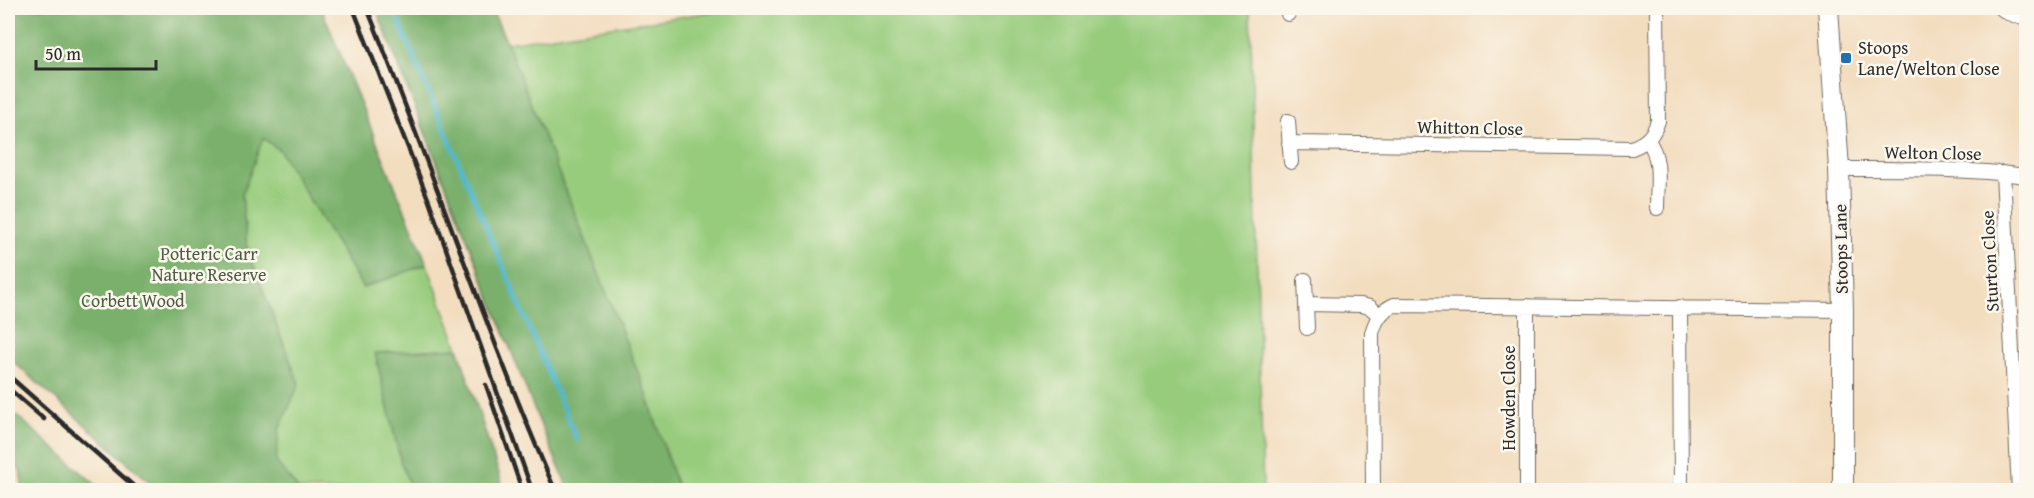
<svg xmlns="http://www.w3.org/2000/svg" width="2034" height="498" font-family="'Gentium Book Plus',serif">
	<style>
		.green { fill: #98cc7d; stroke: #627c54; stroke-width: 1.5 }
		.forest { fill: #7ab06c; stroke: #526e4c; stroke-width: 1.5 }
		.lines { fill: none; stroke-linecap: round; stroke-linejoin: round }
		.stream { stroke: #51b9cf; stroke-width: 4.5 }
		.street-casing { stroke: #71695f; stroke-width: 16 }
		.secondary-casing { stroke: #71695f; stroke-width: 22 }
		.street { stroke: #fff; stroke-width: 14 }
		.secondary { stroke: #fff; stroke-width: 20 }
		.rail { stroke: #2b2b2b; stroke-width: 4.5 }
		.poi-dot { fill: #1f6fb2; stroke: #fbf7ec; stroke-width: 2 }
		.labels { text-anchor: middle; stroke-width: 5; stroke-linejoin: round; paint-order: stroke }
		.poi-label { font-size: 18px; fill: #2b2b2b; stroke: #fbf7ec; text-anchor: start }
		.street-label { font-size: 18px; fill: #2b2b2b; stroke: #fbf7ec }
		.park-label { font-size: 18px; fill: #4c5b44; stroke: #fbf7ec }
	</style>
	<rect width="100%" height="100%" fill="#fbf7ec"/>
	<filter id="ink" filterUnits="userSpaceOnUse"><feTurbulence type="fractalNoise" baseFrequency=".0167" numOctaves="2"/><feDisplacementMap in="SourceGraphic" scale="12" xChannelSelector="R" yChannelSelector="G"/><feConvolveMatrix kernelMatrix="1 2 1 2 8 2 1 2 1" color-interpolation-filters="sRGB"/></filter>
	<filter id="wash" filterUnits="userSpaceOnUse"><feTurbulence type="fractalNoise" baseFrequency=".008" numOctaves="4" result="noise"/><feDisplacementMap in="SourceGraphic" scale="24" xChannelSelector="R" yChannelSelector="G"/><feGaussianBlur stdDeviation="1.35" result="paint"/><feColorMatrix in="noise" values="0 0 0 0 0 0 0 0 0 0 0 0 0 0 0 0 0 1.4 0 .05"/><feComposite in="paint" operator="in"/></filter>
	<g filter="url(#wash)">
		<rect width="100%" height="100%" fill="#f3ddbf"/>
		<path class="green" d="M8 8H321L427 264 458 348 504 490H159L8 357Z
			M376 8H491L507 43 737 8H1250L1263 490H569L537 416Z"/>
		<path class="forest" d="M8 8H321L427 264 363 288 280 151 263 138 242 195 247 248 299 384 279 430 276 462 299 490H159L8 357Z
			M376 8H491L507 43 647 395 678 490H569L537 416Z
			M458 348 504 490H412L401 463 375 353Z
			M8 408 102 490H23L20 470 8 461Z"/>
		<g class="lines">
			<path class="stream" d="M393 8 577 440"/>
		</g>
	</g>
	<g filter="url(#ink)">
		<g class="lines">
			<g class="street-casing">
				<path id="street" d="M1288 8V14
					M2001 8 2008 13 2026 19
					M1288 121 1291 162
					M1648 141C1662 158 1657 186 1657 208
					M1289 143 1632 148C1647 142 1653 136 1658 121L1657 8
					M1839 169C1902 169 1965 168 2026 176
					M2003 173 2019 490
					M1305 280 1307 328
					M1306 304 1361 305 1370 307 1379 315
					M1680 307 1681 490
					M1373 490 1372 333C1376 319 1381 311 1394 305L1843 310
					M1527 490V306"/>
			</g>
			<g class="secondary-casing">
				<path id="secondary" d="M1828 8 1839 169 1843 310V490"/>
			</g>
			<use href="#street" class="street"/>
			<use href="#secondary" class="secondary"/>
			<path class="rail" d="M353 8 429 201 532 490
				M367 8C432 167 486 332 555 490
				M8 375 138 490
				M486 385 522 490
				M8 388 44 419"/>
		</g>
	</g>
	<rect class="poi-dot" x="1840" y="52" width="12" height="12" rx="3"/>
	<g class="labels">
		<g class="poi-label">
			<text x="1858" y="54">Stoops<tspan x="1858" dy="21">Lane/Welton Close</tspan></text>
		</g>
		<g class="street-label">
			<text transform="translate(1470 128) rotate(1)" y="6">Whitton Close</text>
			<text transform="translate(1933 153) rotate(1)" y="6">Welton Close</text>
			<text transform="translate(1841 249) rotate(-91)" y="6">Stoops Lane</text>
			<text transform="translate(1990 261) rotate(-93)" y="6">Sturton Close</text>
			<text transform="translate(1509 398) rotate(-90)" y="6">Howden Close</text>
		</g>
		<g class="park-label">
			<text x="209" y="260">Potteric Carr<tspan x="209" dy="21">Nature Reserve</tspan></text>
			<text x="133" y="307">Corbett Wood</text>
		</g>
	</g>
	<rect width="2034" height="498" fill="none" stroke="#fbf7ec" stroke-width="30"/>
	<path d="M36 60v9h120v-9" fill="none" stroke="#2b2b2b" stroke-width="3"/>
	<text x="45" y="60" font-size="18" fill="#2b2b2b" stroke="#fbf7ec" stroke-width="4.5" paint-order="stroke">50 m</text>
</svg>
